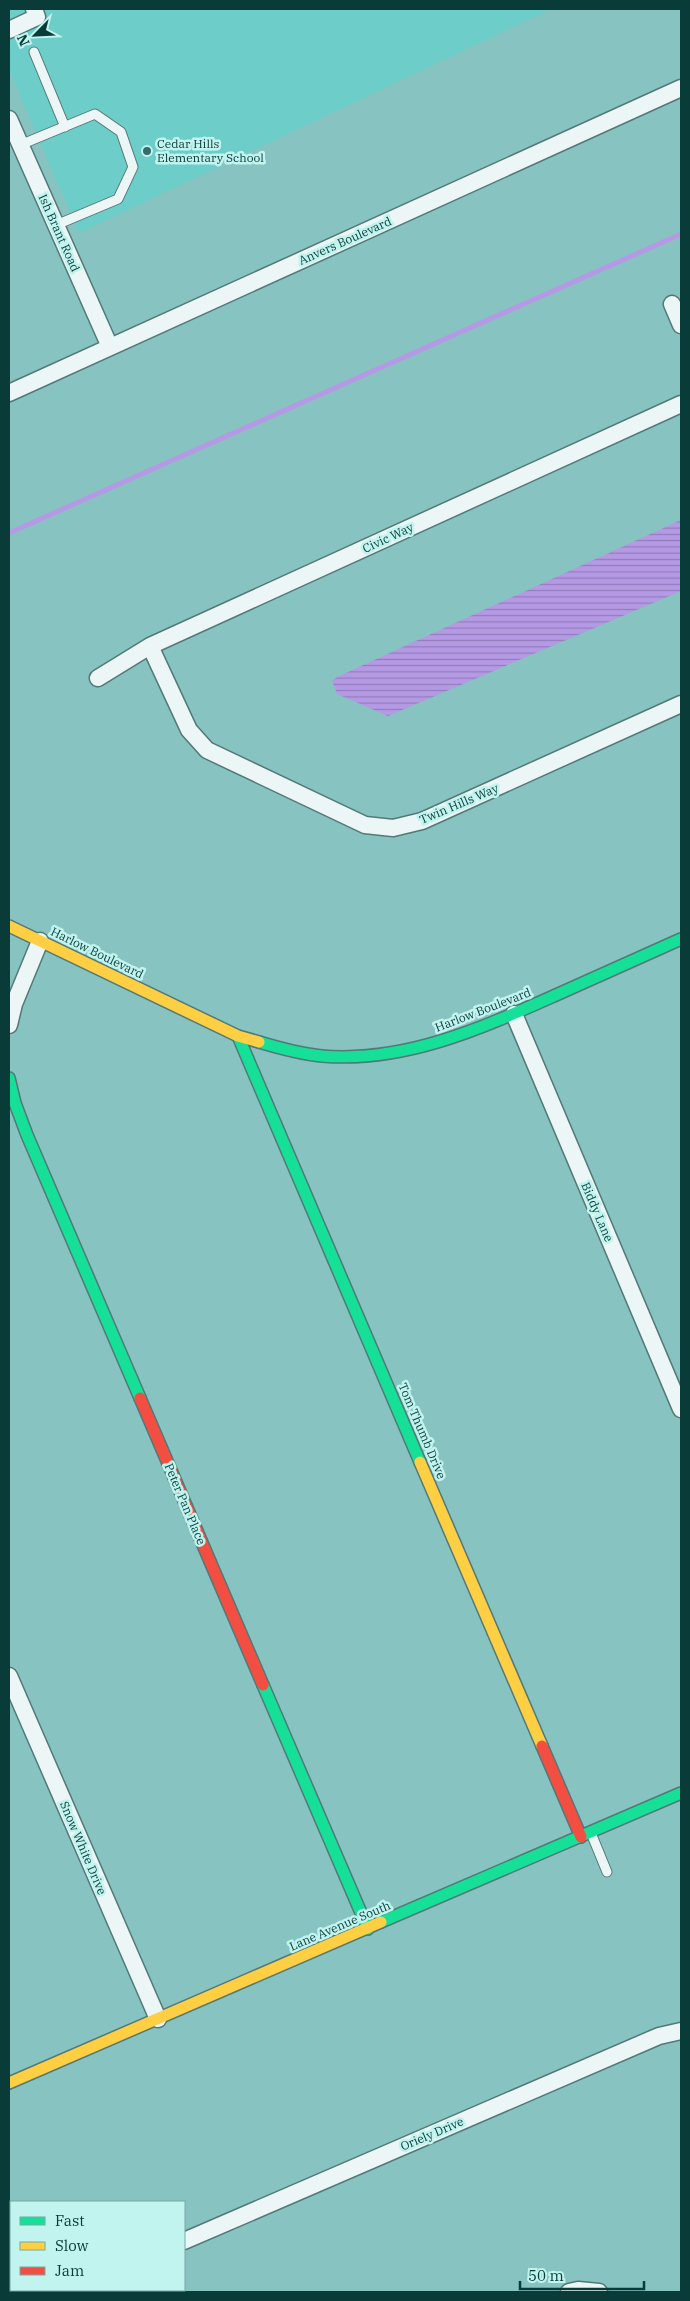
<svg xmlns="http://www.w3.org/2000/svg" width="690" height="2301" font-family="'IBM Plex Serif',serif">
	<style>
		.built { fill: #6dcdc8 }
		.water { fill: url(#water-rules) }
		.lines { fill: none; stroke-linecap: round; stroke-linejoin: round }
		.stream { stroke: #b599e5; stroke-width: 5 }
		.lane-casing { stroke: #527977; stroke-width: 11 }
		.street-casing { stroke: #527977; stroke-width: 19 }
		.fast-casing { stroke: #527977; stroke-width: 14 }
		.slow-casing { stroke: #527977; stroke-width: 14 }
		.jam-casing { stroke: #527977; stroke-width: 14 }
		.lane { stroke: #edf6f6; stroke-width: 9 }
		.street { stroke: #edf6f6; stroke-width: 16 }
		.fast { stroke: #16e098; stroke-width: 11 }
		.slow { stroke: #ffcf43; stroke-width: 11 }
		.jam { stroke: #f24e42; stroke-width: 11 }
		.poi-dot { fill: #356b68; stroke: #c1f3ef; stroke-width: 2 }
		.labels { text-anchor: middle; stroke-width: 5; stroke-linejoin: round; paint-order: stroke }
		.poi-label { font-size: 12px; fill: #093c39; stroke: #c1f3ef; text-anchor: start }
		.street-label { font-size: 12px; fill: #093c39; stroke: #c1f3ef }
	</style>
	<defs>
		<pattern id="water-rules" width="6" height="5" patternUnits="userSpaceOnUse" patternTransform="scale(1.25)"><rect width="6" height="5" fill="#b599e5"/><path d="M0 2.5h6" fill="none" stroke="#917ebb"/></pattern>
	</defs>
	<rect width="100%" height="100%" fill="#87c3c0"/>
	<path class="built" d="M9 9H551L79 233 9 70Z"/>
	<path class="water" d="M681 520V591L388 716 337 694 332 681 337 677Z"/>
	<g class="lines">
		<path class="stream" d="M9 533 681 234"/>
		<g class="lane-casing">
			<path id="lane" d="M34 52 65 127
				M20 145 95 114 121 132 133 167 118 199 56 225
				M591 1833 607 1872"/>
		</g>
		<g class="street-casing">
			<path id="street" d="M9 30 37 17 34 9
				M9 119 110 347
				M672 304 681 325
				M9 393 681 88
				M150 646 189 730 207 750 365 825 393 828 422 821 681 704
				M98 678 150 646 681 404
				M514 1014 681 1409
				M9 1025 14 1004 40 941
				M9 1676 158 2019
				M184 2241 659 2036 681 2031
				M9 2263 11 2269
				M20 2290 21 2292
				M65 2292 70 2290
				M569 2292 578 2290 599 2292"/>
		</g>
		<g class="fast-casing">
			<path id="fast" d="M238 1036 420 1462
				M259 1042C279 1048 301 1054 322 1056 405 1063 482 1028 556 995 598 976 639 958 681 939
				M9 1078 15 1103 27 1135 140 1398
				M263 1685 368 1929
				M381 1922 681 1793"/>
		</g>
		<g class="slow-casing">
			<path id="slow" d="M9 926 238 1036 259 1042
				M420 1462 542 1746
				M9 2083 381 1922"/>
		</g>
		<g class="jam-casing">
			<path id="jam" d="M140 1398 263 1685
				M542 1746 581 1837"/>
		</g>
		<use href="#lane" class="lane"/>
		<use href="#street" class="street"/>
		<use href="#fast" class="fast"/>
		<use href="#slow" class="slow"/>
		<use href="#jam" class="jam"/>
	</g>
	<circle class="poi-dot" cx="147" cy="151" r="5"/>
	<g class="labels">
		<g class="poi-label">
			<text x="157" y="148">Cedar Hills<tspan x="157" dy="14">Elementary School</tspan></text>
		</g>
		<g class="street-label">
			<text transform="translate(59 233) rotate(66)" y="4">Ish Brant Road</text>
			<text transform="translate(345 241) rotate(-24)" y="4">Anvers Boulevard</text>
			<text transform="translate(388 538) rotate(-25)" y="4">Civic Way</text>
			<text transform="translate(459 804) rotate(-23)" y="4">Twin Hills Way</text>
			<text transform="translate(97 953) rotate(26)" y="4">Harlow Boulevard</text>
			<text transform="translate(483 1010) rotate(-21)" y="4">Harlow Boulevard</text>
			<text transform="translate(597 1212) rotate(67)" y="4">Biddy Lane</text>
			<text transform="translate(422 1431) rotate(67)" y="4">Tom Thumb Drive</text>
			<text transform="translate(185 1504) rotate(67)" y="4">Peter Pan Place</text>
			<text transform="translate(83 1848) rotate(67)" y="4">Snow White Drive</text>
			<text transform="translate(340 1926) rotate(-23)" y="4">Lane Avenue South</text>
			<text transform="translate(432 2134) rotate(-23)" y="4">Oriely Drive</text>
		</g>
	</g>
	<rect width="690" height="2301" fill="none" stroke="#093c39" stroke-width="20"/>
	<rect x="10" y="2201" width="175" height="90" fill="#c1f3ef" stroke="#77aaa6"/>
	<rect x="20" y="2217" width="25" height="8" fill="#16e098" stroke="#77aaa6"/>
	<text x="55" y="2226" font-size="15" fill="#093c39">Fast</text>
	<rect x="20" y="2242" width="25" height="8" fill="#ffcf43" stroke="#77aaa6"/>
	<text x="55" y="2251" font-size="15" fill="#093c39">Slow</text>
	<rect x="20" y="2267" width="25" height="8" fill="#f24e42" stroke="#77aaa6"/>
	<text x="55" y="2276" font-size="15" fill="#093c39">Jam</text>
	<g transform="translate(35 35) rotate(246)" stroke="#c1f3ef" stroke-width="4" paint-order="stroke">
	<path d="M0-4L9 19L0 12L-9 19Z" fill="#093c39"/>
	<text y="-8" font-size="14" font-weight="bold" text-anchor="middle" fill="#093c39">N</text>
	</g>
	<path d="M520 2281v8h124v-8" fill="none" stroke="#093c39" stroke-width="2.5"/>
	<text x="528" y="2281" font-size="15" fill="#093c39" stroke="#c1f3ef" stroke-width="4" paint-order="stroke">50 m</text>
</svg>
